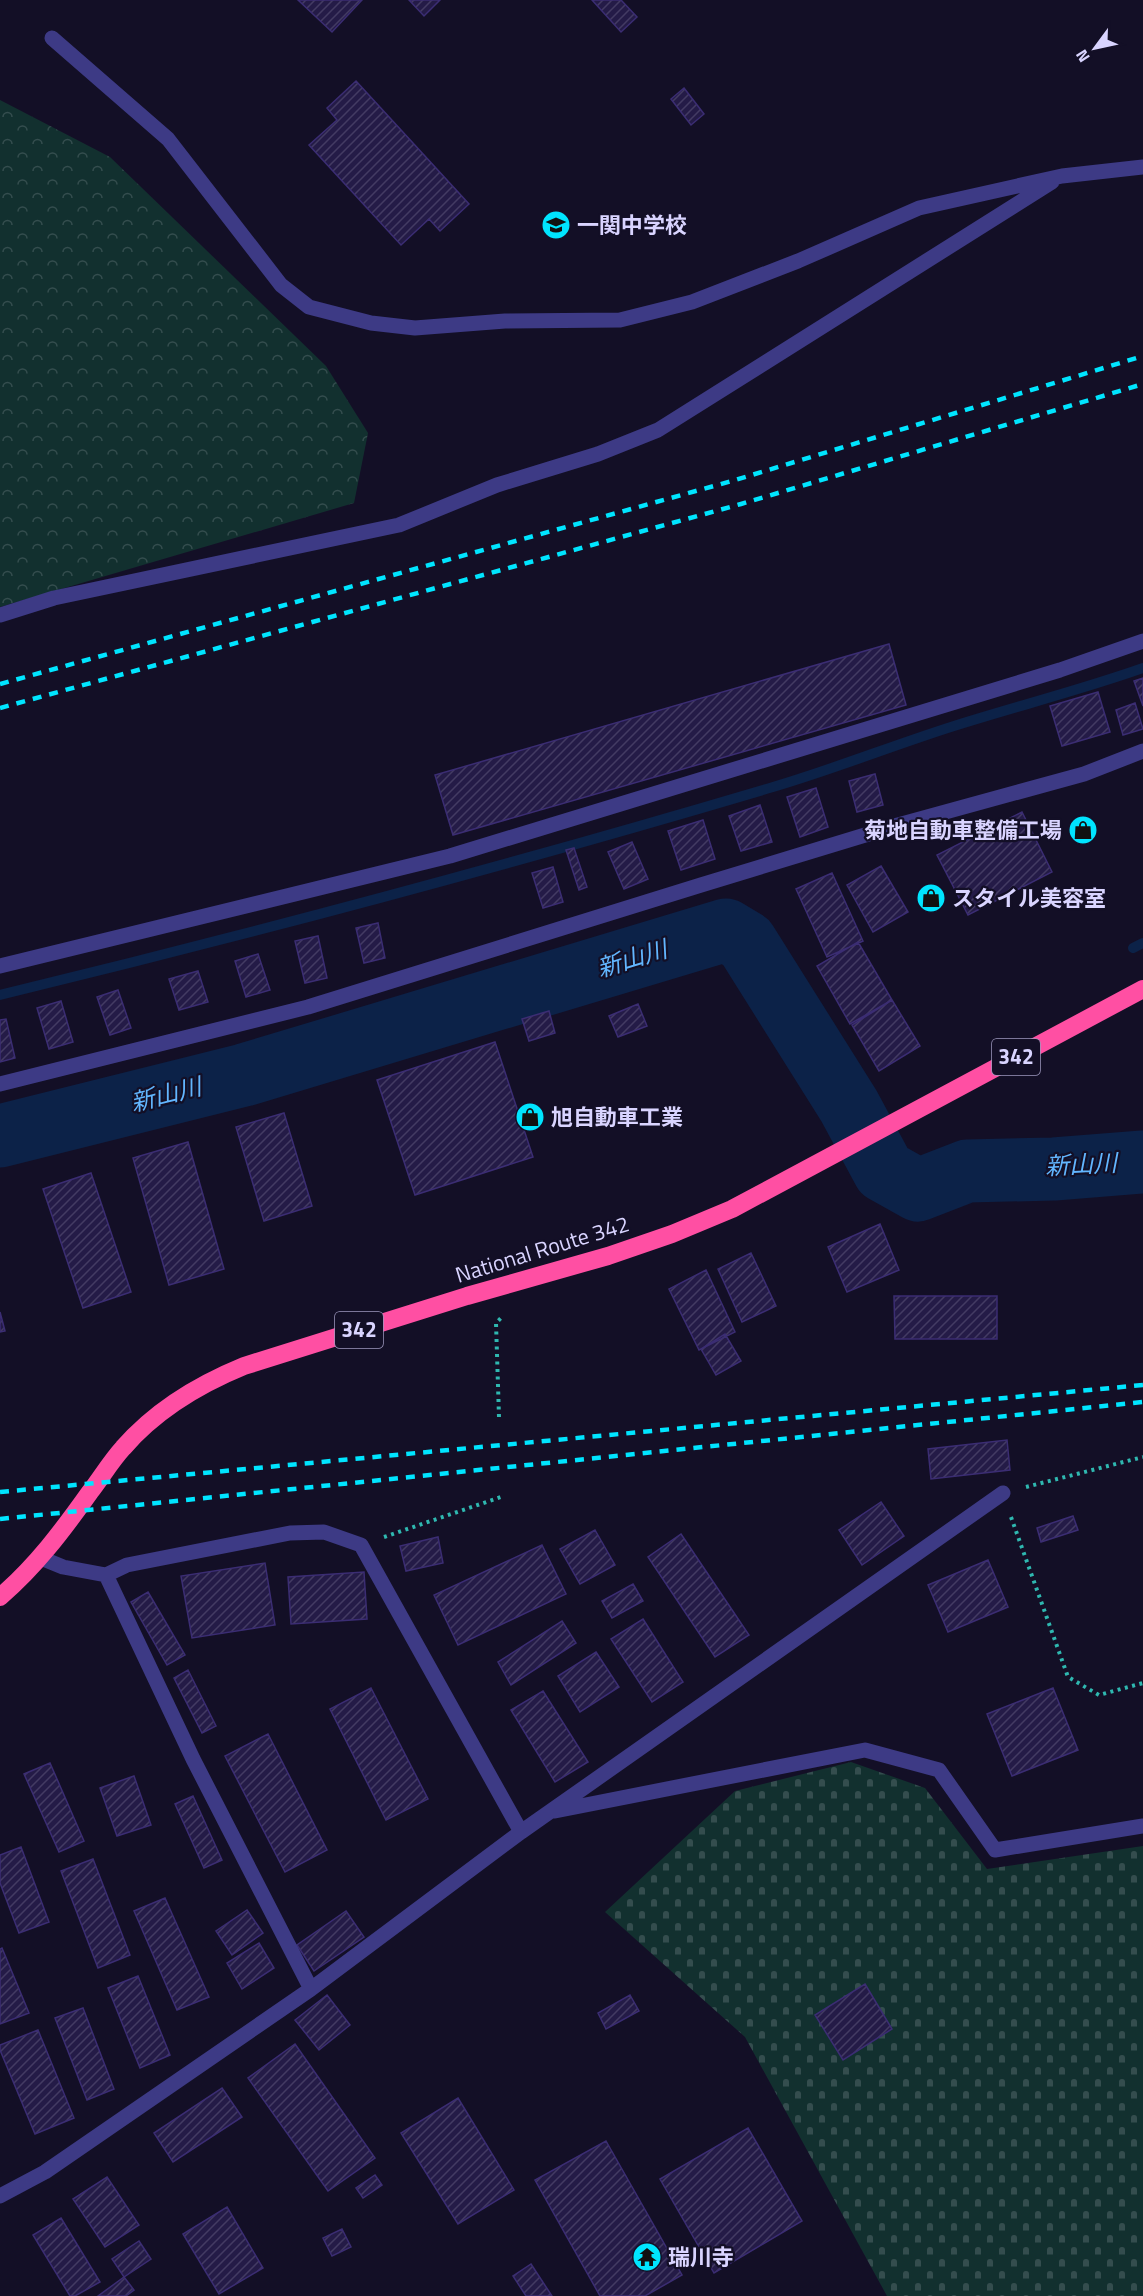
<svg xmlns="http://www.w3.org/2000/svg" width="1143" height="2296" font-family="'Titillium Web','Noto Sans JP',sans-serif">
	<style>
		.forest { fill: url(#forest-crowns) }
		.cemetery { fill: url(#cemetery-stones) }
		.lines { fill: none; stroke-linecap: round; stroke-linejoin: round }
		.stream { stroke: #0c2248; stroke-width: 10 }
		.river { stroke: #0c2248; stroke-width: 63 }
		.building { fill: url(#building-hatch); stroke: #3b2d73; stroke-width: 1.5 }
		.path { stroke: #2fb8b0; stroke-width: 4; stroke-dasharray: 3 4.5; stroke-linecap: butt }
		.minor { stroke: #3d3a85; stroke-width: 15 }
		.highway { stroke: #ff4fa3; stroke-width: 18 }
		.rail { stroke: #00e5ff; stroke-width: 4.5; stroke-dasharray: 9 8; stroke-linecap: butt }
		.labels { text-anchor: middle; stroke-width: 4.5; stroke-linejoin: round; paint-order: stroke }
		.shield { fill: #130f26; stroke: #9e99be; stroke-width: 1.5 }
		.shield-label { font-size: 21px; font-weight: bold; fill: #d9d4ff }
		.poi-label { font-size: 22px; font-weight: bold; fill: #d9d4ff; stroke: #130f26; text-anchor: start }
		.street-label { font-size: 22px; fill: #d9d4ff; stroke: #130f26 }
		.water-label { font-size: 24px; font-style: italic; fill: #62b6ff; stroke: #130f26 }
	</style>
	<defs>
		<pattern id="forest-crowns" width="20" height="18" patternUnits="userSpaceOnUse" patternTransform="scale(1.5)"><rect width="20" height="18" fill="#12302f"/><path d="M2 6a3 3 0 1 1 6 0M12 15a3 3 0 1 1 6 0" fill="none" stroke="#344d4e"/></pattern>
		<pattern id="cemetery-stones" width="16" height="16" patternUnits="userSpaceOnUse" patternTransform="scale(1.5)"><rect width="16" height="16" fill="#12302f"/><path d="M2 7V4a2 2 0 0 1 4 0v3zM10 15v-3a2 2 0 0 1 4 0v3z" fill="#344d4e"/></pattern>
		<pattern id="building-hatch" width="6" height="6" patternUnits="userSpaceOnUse" patternTransform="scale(1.5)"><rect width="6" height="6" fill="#241b47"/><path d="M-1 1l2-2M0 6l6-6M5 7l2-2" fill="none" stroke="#433b63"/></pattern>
	</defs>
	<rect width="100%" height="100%" fill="#130f26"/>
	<path class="forest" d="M0 100 110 157 326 366 368 433 354 503 0 607Z"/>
	<path class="cemetery" d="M851 1762 925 1788 987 1869 1143 1846V2296H887L745 2037 605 1912 735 1791Z"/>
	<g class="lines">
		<path class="stream" d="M1133 948 1143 943
			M0 995C259 932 517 863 773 787 834 769 894 745 954 726 1017 706 1081 690 1143 668"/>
		<path class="river" d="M0 1136 244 1075 726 930 746 942 849 1106 884 1171 918 1190 967 1171 1054 1169 1143 1162"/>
	</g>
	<path class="building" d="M298 0H362L332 32Z
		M409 0H440L424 16Z
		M592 0H621L637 17 621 32Z
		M356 81 469 204 440 231 429 219 401 245 309 145 337 120 327 108Z
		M684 88 704 114 691 125 671 99Z
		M889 644 906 705 453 835 435 775Z
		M1143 678V706L1134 681Z
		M1098 692 1110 732 1062 746 1050 706Z
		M1135 703 1143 729 1123 735 1116 710Z
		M875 774 883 805 857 812 849 781Z
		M816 788 828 827 800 837 787 797Z
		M760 805 772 842 741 851 729 816Z
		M1022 812 1052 872 968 915 937 855Z
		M703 820 715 859 681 870 668 831Z
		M632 842 648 879 624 889 608 852Z
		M574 848 587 887 579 890 566 850Z
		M881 866 908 912 873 932 847 885Z
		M553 867 563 902 543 908 532 873Z
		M832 873 863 941 827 957 796 889Z
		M378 923 385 958 364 963 356 928Z
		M318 936 327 978 305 983 295 941Z
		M858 942 892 1000 850 1024 817 966Z
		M258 954 270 990 246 997 235 961Z
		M198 971 208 1002 179 1010 169 979Z
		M118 990 131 1028 110 1035 97 997Z
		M892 1000 920 1046 879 1071 852 1025Z
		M61 1001 73 1042 49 1049 37 1008Z
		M638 1004 647 1026 618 1037 609 1016Z
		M549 1011 555 1033 529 1041 522 1019Z
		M6 1019 15 1058 0 1062V1020Z
		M495 1042 533 1157 415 1195 377 1080Z
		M284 1113 312 1206 264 1221 236 1127Z
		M188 1142 224 1269 169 1285 133 1158Z
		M91 1173 131 1292 83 1308 43 1189Z
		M880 1224 899 1270 847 1292 828 1247Z
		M751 1253 776 1306 742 1322 718 1269Z
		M706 1270 735 1332 699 1350 669 1289Z
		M894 1296H997V1339H895Z
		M0 1312 5 1331 0 1332Z
		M725 1334 741 1361 716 1375 701 1349Z
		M1007 1440 1010 1470 931 1479 928 1449Z
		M881 1502 904 1536 862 1565 839 1530Z
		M1073 1516 1078 1530 1041 1542 1037 1528Z
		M595 1530 615 1565 580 1584 560 1549Z
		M681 1534 749 1635 715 1657 648 1557Z
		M438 1537 443 1563 406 1571 400 1546Z
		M542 1545 566 1594 458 1645 434 1595Z
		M988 1560 1008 1607 948 1632 928 1585Z
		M265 1563 275 1625 192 1638 181 1576Z
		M364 1572 367 1619 291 1624 288 1577Z
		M633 1584 643 1601 612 1618 602 1601Z
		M148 1592 185 1655 167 1665 131 1602Z
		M643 1619 683 1682 652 1702 611 1639Z
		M562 1621 576 1643 511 1685 498 1662Z
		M596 1652 619 1687 580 1712 558 1676Z
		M188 1670 216 1726 202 1733 174 1678Z
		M371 1688 428 1799 386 1820 330 1709Z
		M1053 1688 1078 1750 1012 1776 987 1714Z
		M543 1691 588 1762 555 1782 511 1710Z
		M268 1734 327 1850 285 1872 225 1756Z
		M50 1763 84 1841 59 1852 24 1774Z
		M134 1776 151 1825 117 1836 100 1788Z
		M193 1796 222 1860 204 1868 175 1804Z
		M21 1847 49 1922 19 1933 0 1883V1855Z
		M93 1859 130 1955 98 1968 61 1871Z
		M165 1898 209 1997 177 2010 134 1911Z
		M247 1910 263 1933 232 1955 216 1931Z
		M346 1911 364 1937 314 1971 297 1945Z
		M259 1943 274 1968 242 1989 227 1963Z
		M2 1948 29 2013 0 2024V1949Z
		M138 1976 170 2055 140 2068 108 1988Z
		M865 1984 892 2029 843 2060 815 2015Z
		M327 1995 350 2025 319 2050 295 2020Z
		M630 1995 639 2011 606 2029 598 2013Z
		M83 2008 114 2089 87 2100 55 2018Z
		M38 2030 74 2118 35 2134 0 2050V2045Z
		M295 2044 375 2158 328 2191 248 2078Z
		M222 2088 242 2117 173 2162 154 2133Z
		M458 2098 514 2190 458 2224 401 2133Z
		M748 2128 802 2221 714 2273 660 2179Z
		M606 2141 682 2275 645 2296H600L535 2180Z
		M375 2175 382 2185 363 2198 356 2188Z
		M107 2177 139 2225 105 2247 73 2199Z
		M227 2207 263 2268 219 2294 183 2234Z
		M61 2218 100 2282 75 2296H70L33 2235Z
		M342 2229 351 2247 332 2256 323 2238Z
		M139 2241 151 2259 124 2277 112 2259Z
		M531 2264 552 2296H526L513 2276Z
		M124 2277 134 2290 126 2296H98Z"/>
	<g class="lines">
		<path class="path" d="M499 1417 496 1323 503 1316
			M1026 1487 1143 1457
			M1011 1517 1068 1677 1099 1695 1143 1683
			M384 1537 504 1496"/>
		<path class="minor" d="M52 38 168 139 281 285 309 307 371 323 415 328 505 321 620 320 692 302 798 261 919 208 1062 176 1143 167
			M0 615 54 598 399 525 497 485 598 454 658 430 1052 182
			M0 966 450 856 1060 670 1143 641
			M0 1084 308 1007 701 885 898 825 1084 774 1143 751
			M41 1558 63 1567 106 1575 127 1565 290 1533 324 1532 361 1545 521 1832
			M106 1575 193 1759 311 1989
			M555 1811 865 1750 939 1770 995 1850 1143 1826
			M0 2196 45 2172 311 1989 521 1832 1003 1493"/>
		<path class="highway" d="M0 1597C36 1566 63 1530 90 1492 101 1478 111 1461 123 1448 155 1411 200 1384 244 1366L467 1296 608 1256 672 1234 732 1209 1143 989"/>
		<path class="rail" d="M0 684 732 481 1143 356
			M0 708 741 504 1143 384
			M0 1492 1143 1385
			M0 1519 1143 1402"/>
	</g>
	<defs>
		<g id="school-disc" transform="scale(1.5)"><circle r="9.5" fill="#00e5ff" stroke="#130f26"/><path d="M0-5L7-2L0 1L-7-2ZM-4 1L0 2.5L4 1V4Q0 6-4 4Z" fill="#111"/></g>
		<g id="shop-disc" transform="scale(1.5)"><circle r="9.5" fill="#00e5ff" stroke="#130f26"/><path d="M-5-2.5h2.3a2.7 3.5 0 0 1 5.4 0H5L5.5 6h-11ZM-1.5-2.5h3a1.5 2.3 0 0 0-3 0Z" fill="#111"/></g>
		<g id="temple-disc" transform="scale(1.5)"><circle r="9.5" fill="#00e5ff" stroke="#130f26"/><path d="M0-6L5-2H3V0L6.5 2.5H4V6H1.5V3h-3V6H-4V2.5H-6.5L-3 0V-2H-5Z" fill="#111"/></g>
	</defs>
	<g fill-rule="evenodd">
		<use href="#school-disc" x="556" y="225"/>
		<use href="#shop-disc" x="1083" y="830"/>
		<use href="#shop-disc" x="931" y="898"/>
		<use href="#shop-disc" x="530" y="1117"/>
		<use href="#temple-disc" x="647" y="2257"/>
	</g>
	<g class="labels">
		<g class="shield">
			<rect x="992" y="1039" width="48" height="36" rx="4.5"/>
			<rect x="335" y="1312" width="48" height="36" rx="4.5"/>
		</g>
		<g class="shield-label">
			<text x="1016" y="1064">342</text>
			<text x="359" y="1337">342</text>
		</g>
		<g class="poi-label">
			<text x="577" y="233">一関中学校</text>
			<text x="1062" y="838" text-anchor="end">菊地自動車整備工場</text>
			<text x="952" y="906">スタイル美容室</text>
			<text x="551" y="1125">旭自動車工業</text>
			<text x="668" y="2265">瑞川寺</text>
		</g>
		<g class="street-label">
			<text transform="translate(542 1249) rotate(-17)" y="8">National Route 342</text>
		</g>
		<g class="water-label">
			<text transform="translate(632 959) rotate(-17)" y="8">新山川</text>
			<text transform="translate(166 1095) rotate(-14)" y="8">新山川</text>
			<text transform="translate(1081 1165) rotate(-3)" y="8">新山川</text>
		</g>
	</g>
	<g transform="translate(1095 48) rotate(237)" stroke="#130f26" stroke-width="4.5" paint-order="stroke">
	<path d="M0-4.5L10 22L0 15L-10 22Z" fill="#d9d4ff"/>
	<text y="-9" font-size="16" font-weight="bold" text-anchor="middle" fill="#d9d4ff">N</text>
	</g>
</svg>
